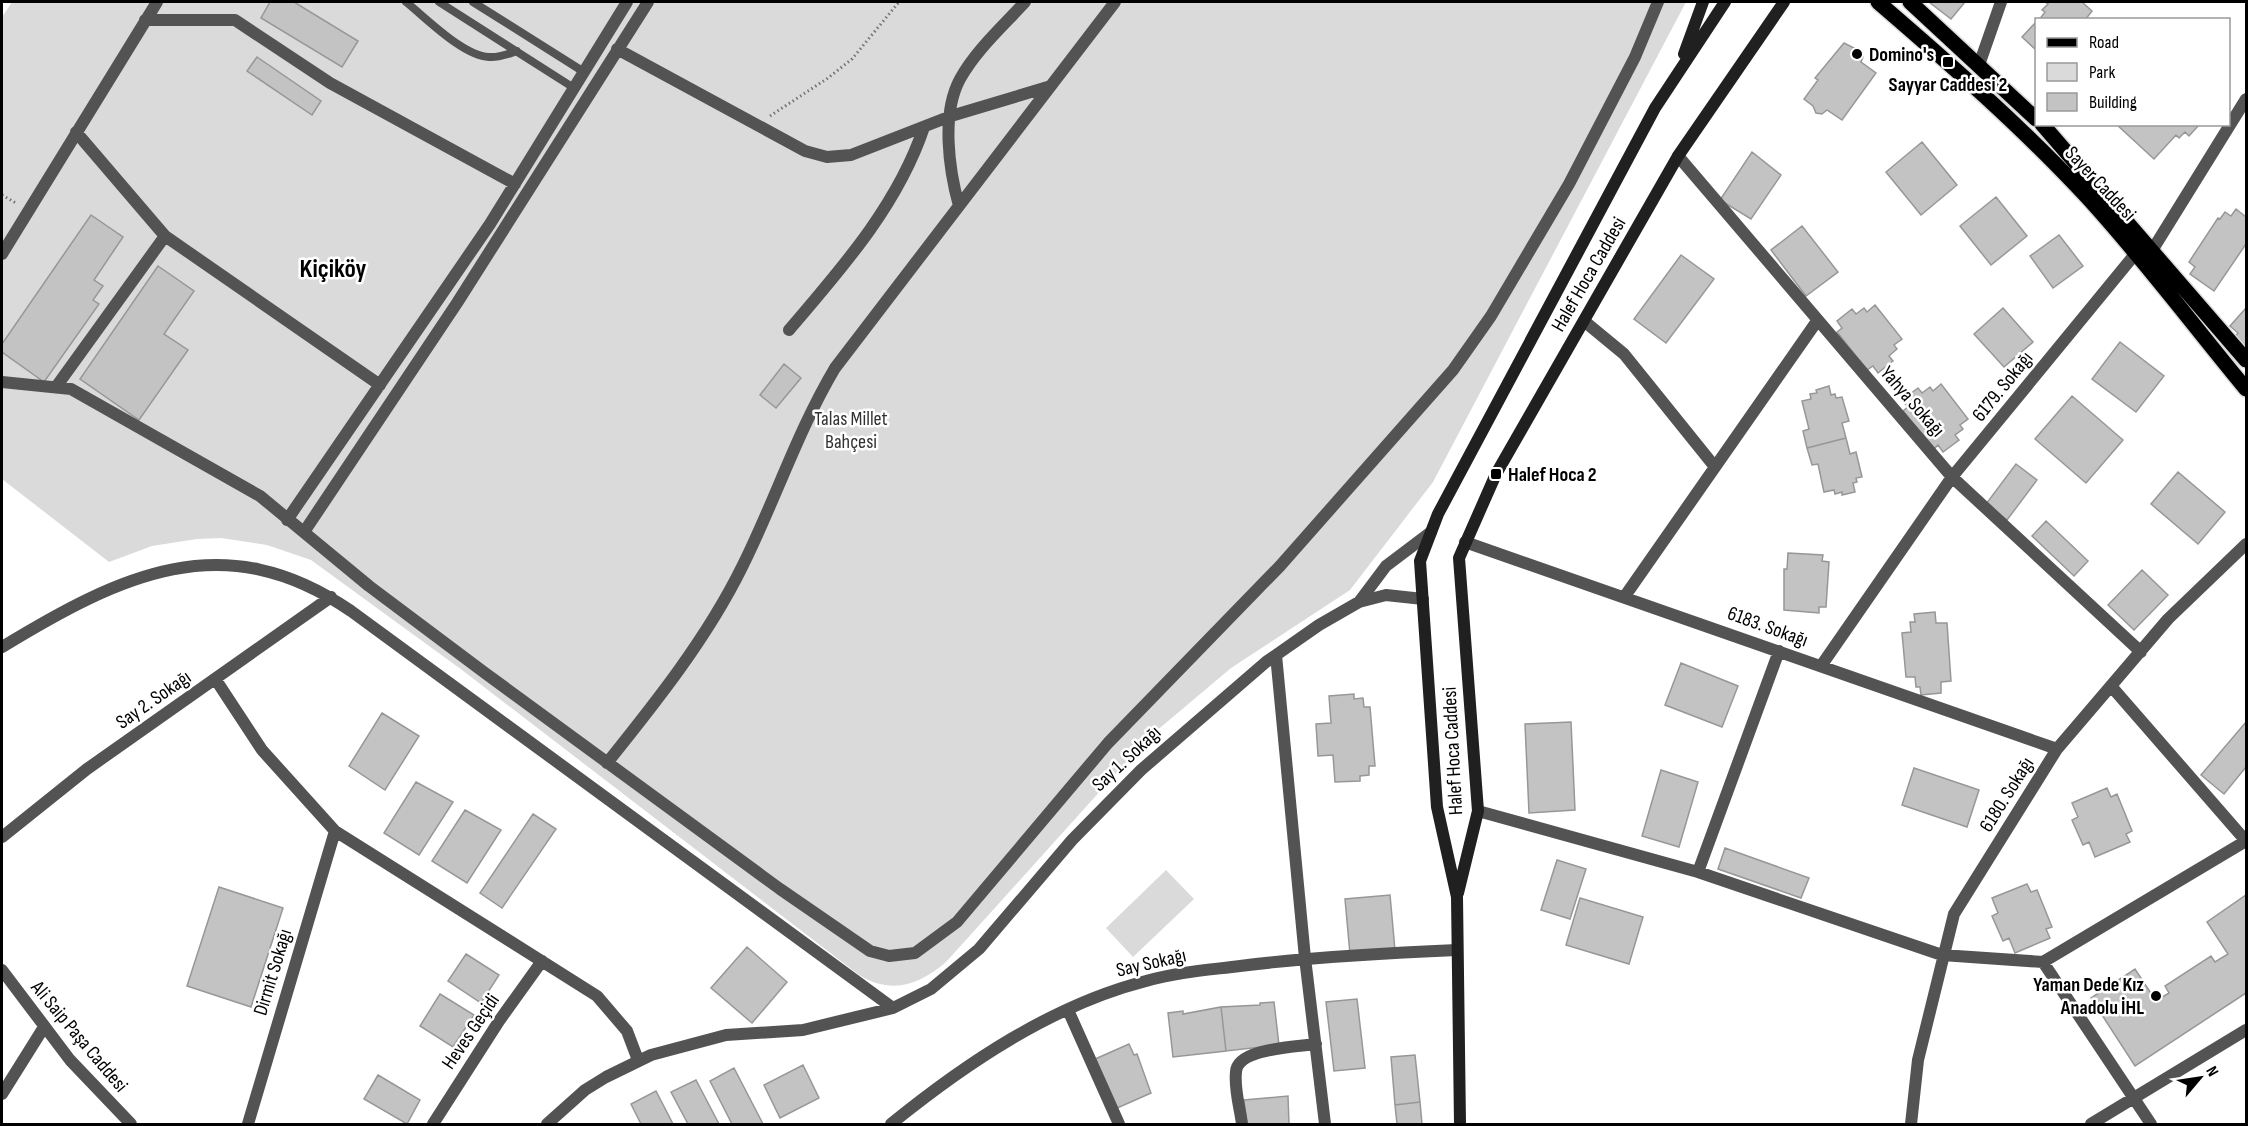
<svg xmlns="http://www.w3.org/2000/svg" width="2248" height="1126" font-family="'Sofia Sans Condensed',sans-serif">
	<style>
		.green { fill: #dadada }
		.building { fill: #c3c3c3; stroke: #979797; stroke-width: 1.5 }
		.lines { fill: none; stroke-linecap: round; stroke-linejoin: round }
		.primary-casing { stroke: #dbdbdb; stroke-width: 18 }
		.path { stroke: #757575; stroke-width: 3; stroke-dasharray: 1.5 3; stroke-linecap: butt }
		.lane { stroke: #535353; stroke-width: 8 }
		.street { stroke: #535353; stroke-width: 12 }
		.secondary { stroke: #202020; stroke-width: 12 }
		.primary { stroke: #000; stroke-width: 15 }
		.poi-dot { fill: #000; stroke: #fff; stroke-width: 2 }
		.labels { text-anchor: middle; stroke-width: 5; stroke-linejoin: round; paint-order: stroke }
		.poi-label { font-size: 20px; font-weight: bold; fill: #000; stroke: #fff; text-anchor: start }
		.street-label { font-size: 20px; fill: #000; stroke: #fff }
		.park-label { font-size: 20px; fill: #313131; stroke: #fff }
		.district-label { font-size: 26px; font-weight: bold; fill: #000; stroke: #fff }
	</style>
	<rect width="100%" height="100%" fill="#fff"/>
	<path class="green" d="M12 2H1686L1433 482 1350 590 1231 668 1148 738 946 962C919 985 892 995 859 975L462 670 311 560 267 545 221 538 197 539 152 546 109 562 2 479V17Z
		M1166 870 1194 899 1133 957 1106 928Z"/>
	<path class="building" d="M270 2H294L358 41 342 67 261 18Z
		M1929 2H1965L1951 19Z
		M2045 2H2082L2092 11 2085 20H2039L2045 12 2042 10 2048 4Z
		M2036 22V50L2022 37Z
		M1844 43 1860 51 1863 57 1861 62 1876 73 1842 120 1827 110 1822 114 1816 113 1813 106 1804 99 1818 80 1815 78Z
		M257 57 321 101 312 115 247 71Z
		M2116 124H2199V125L2189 136 2185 132 2179 138 2176 135 2154 159Z
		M1922 142 1957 185 1921 215 1886 172Z
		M1752 152 1781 175 1751 219 1720 200Z
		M1996 197 2027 236 1991 265 1960 226Z
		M2236 209 2246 217V244L2214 291 2190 274 2195 267 2189 262 2218 218 2220 219 2225 212 2231 216Z
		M91 215 123 237 94 280 103 286 93 300 99 304 44 382 2 352V344Z
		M1802 226 1838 272 1806 296 1771 250Z
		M2059 235 2083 266 2053 288 2030 256Z
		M1681 255 1714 279 1666 343 1634 319Z
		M158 266 194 291 164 334 188 350 139 420 80 379Z
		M1875 305 1902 339 1894 345 1897 349 1889 356 1893 361 1878 373 1873 366 1867 370 1837 332 1842 328 1837 321 1852 309 1856 314 1864 308 1867 312Z
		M2003 308 2033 342 2004 367 1974 334Z
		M2246 308V347L2235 337 2238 333 2230 326Z
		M2120 342 2164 376 2136 412 2092 379Z
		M784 364 801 378 776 408 760 395Z
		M1941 384 1968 419 1960 425 1963 429 1955 435 1959 440 1943 452 1938 445 1933 450 1903 411 1908 407 1902 400 1918 388 1922 393 1930 387 1933 391Z
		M1829 386 1831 395 1835 394 1836 398 1842 397 1849 421 1842 423 1846 438 1807 448 1803 431 1809 429 1802 401 1811 399 1810 394 1817 393 1816 390Z
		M2072 396 2123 440 2086 483 2035 439Z
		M1846 438 1850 454 1856 452 1862 477 1856 478 1857 482 1853 483 1855 492 1842 495V492L1835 494 1834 490 1824 492 1818 464 1812 465 1807 448Z
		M2016 464 2037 480 2007 520 1986 504Z
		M2178 472 2225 512 2198 544 2151 504Z
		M2046 521 2088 561 2074 576 2032 536Z
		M1788 553 1823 555 1822 561 1829 562 1826 607H1819V613L1784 610V569H1787Z
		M2142 570 2168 595 2134 630 2108 605Z
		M1935 612 1936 623H1947L1951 681 1941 682V693L1921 695 1920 687H1916L1915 677H1906L1902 633 1911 632 1910 622H1915L1914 614Z
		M1681 663 1738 686 1722 727 1665 705Z
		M1354 694V699L1363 698 1364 707H1370L1375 766H1369V775L1360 776V781L1335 782 1333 755 1318 756 1316 724 1331 723 1329 696Z
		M382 713 419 736 385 790 349 766Z
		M1571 722 1575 810 1529 813 1525 724Z
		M2246 722V767L2224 794 2201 775Z
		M1914 768 1979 790 1967 827 1902 805Z
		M1661 770 1698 782 1679 847 1642 836Z
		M416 782 453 802 419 855 384 833Z
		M2107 788 2111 797 2117 794 2132 831 2126 834 2130 842 2095 857 2089 842 2083 845 2072 820 2078 817 2072 803Z
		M465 810 501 830 467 883 432 861Z
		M533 814 556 829 502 908 480 893Z
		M1725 848 1809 878 1801 898 1718 869Z
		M1557 860 1586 869 1570 919 1541 910Z
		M2027 884 2031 892 2037 890 2052 927 2046 929 2050 938 2015 953 2009 938 2003 941 1992 916 1998 913 1992 898Z
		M219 887 283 908 251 1007 187 986Z
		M1390 895 1395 950 1350 954 1345 899Z
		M2246 895V993L2135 1066 2091 998 2135 969 2156 1001 2169 993 2165 986 2211 956 2215 962 2228 954 2207 922Z
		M1580 898 1643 917 1629 964 1566 945Z
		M747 947 787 982 752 1023 711 988Z
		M466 954 499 975 481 1003 448 981Z
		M440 994 474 1015 453 1047 420 1026Z
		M1357 999 1365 1068 1334 1071 1326 1002Z
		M1274 1002 1279 1045 1226 1051 1221 1007 1260 1005V1003Z
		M1221 1007 1226 1051 1173 1057 1168 1013 1183 1011V1014Z
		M1129 1044 1134 1055 1137 1054 1151 1093 1115 1109 1093 1060Z
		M1415 1055 1420 1102 1395 1105 1391 1057Z
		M803 1065 819 1098 780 1118 764 1085Z
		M734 1068 763 1124H732L710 1081Z
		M378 1075 420 1100 407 1124 364 1099Z
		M696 1080 719 1124H688L671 1092Z
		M656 1091 673 1124H641L631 1104Z
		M1288 1096 1289 1124H1247L1244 1100Z
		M1420 1102 1422 1124H1397L1395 1105Z"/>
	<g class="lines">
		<g class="primary-casing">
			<path id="primary" d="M1878 2C1950 64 2022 127 2087 197 2143 258 2193 325 2246 389
				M1910 2 2036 119
				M2042 124 2246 360"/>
		</g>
		<path class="path" d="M770 116 828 78 852 59 899 2
			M2 195 16 203"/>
		<path class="lane" d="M406 2C426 18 463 56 489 57 498 58 508 54 517 51
			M439 2 574 88
			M473 2 584 72"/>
		<path class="street" d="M145 20H235L330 83 515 184
			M617 49 805 151 827 157 851 155 951 116 1051 86
			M1979 65 2001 2
			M76 132 165 236
			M1678 156 1952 477 2141 652
			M959 206C949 170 941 114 960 79 976 50 1003 26 1025 2
			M2153 249 2246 99
			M2 254 157 2
			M1584 321 1624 354 1715 467
			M789 330C842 268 898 205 924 127
			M2 382 71 389 260 496 369 586 485 673 780 889 870 951 889 956 915 953 957 922 1108 743 1280 566 1453 370 1491 316 1569 184 1635 57 1658 2
			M56 387 165 236 380 385
			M287 520 490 224 627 2
			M304 532 457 303 648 2
			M1465 542 2057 749
			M1625 596 1817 321
			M1359 602 1386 566 1431 532
			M2 647C119 576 224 523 351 611L893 1008
			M1276 655 1305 958 1325 1124
			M1821 666 1952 477 2136 253
			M216 680 262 750 335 831 597 996 627 1031 638 1060
			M2111 686 2246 841
			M607 763C656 702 707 638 742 567 775 501 797 432 835 368L1115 2
			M1478 811 1698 872 1942 955 2043 962 2246 841
			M2 837 87 769 331 597
			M1698 872 1779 651
			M2043 962 2151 1124
			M2 970 70 1060 131 1124
			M1068 1010 1119 1124
			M2 1094 44 1027
			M248 1124 335 831
			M433 1124 499 1021 542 961
			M547 1124 585 1090 606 1077 651 1055 726 1035 803 1030 893 1008 931 989 979 949 1072 840 1141 770 1266 662 1319 625 1359 602 1386 595 1423 599
			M891 1124C965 1064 1052 1005 1146 981 1177 972 1208 970 1240 966 1312 957 1385 953 1457 950
			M1242 1124C1240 1108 1234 1089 1236 1072 1237 1048 1297 1047 1316 1044
			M1911 1124 1918 1060 1954 914 2057 749 2168 619 2246 544
			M2091 1124 2246 1030"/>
		<path class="secondary" d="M1684 54 1703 2
			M1458 893 1478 811 1459 558 1496 474 1678 156 1784 2
			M1460 1124 1457 897 1437 807 1420 561 1438 514 1655 108 1725 2"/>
		<use href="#primary" class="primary"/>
	</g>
	<g class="poi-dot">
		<circle cx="1857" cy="54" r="6"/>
		<rect x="1942" y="56" width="12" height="12" rx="3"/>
		<rect x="1490" y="468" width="12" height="12" rx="3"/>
		<circle cx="2156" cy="996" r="6"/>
	</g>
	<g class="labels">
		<g class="poi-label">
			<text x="1869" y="61">Domino's</text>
			<text x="1948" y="91" text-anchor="middle">Sayyar Caddesi 2</text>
			<text x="1508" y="481">Halef Hoca 2</text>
			<text x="2144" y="991" text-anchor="end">Yaman Dede Kız<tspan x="2144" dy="23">Anadolu İHL</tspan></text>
		</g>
		<g class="street-label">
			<text transform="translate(2101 183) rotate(47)" y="7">Sayer Caddesi</text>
			<text transform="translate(1588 274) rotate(-60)" y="7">Halef Hoca Caddesi</text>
			<text transform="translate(2002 386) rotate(-51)" y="7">6179. Sokağı</text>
			<text transform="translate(1913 401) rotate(49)" y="7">Yahya Sokağı</text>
			<text transform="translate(1768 626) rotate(20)" y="7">6183. Sokağı</text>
			<text transform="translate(153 699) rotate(-35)" y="7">Say 2. Sokağı</text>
			<text transform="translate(1452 751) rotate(-93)" y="7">Halef Hoca Caddesi</text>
			<text transform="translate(1126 758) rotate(-43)" y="7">Say 1. Sokağı</text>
			<text transform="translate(2006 794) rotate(-58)" y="7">6180. Sokağı</text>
			<text transform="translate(1151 962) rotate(-13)" y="7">Say Sokağı</text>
			<text transform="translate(272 972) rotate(-73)" y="7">Dirmit Sokağı</text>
			<text transform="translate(470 1031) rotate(-56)" y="7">Heves Geçidi</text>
			<text transform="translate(80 1036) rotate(50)" y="7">Ali Saip Paşa Caddesi</text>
		</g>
		<g class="park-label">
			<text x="851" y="425">Talas Millet<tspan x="851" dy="23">Bahçesi</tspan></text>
		</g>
		<g class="district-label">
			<text x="333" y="277">Kiçiköy</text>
		</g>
	</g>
	<rect width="2248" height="1126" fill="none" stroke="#000000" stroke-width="6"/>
	<rect x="2035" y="18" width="195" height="108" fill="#ffffff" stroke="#999999" stroke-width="1.5"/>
	<rect x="2047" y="38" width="30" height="9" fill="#000000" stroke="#999999" stroke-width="1.5"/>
	<text x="2089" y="48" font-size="18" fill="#000000">Road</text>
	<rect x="2047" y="63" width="30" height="18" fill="#dadada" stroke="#999999" stroke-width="1.5"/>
	<text x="2089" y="78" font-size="18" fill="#000000">Park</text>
	<rect x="2047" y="93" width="30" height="18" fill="#c3c3c3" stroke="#999999" stroke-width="1.5"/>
	<text x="2089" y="108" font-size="18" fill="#000000">Building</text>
	<g transform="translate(2200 1078) rotate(61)" stroke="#ffffff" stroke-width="4.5" paint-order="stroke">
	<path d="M0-4.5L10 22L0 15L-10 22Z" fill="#000000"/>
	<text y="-9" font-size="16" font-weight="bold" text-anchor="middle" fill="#000000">N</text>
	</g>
</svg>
